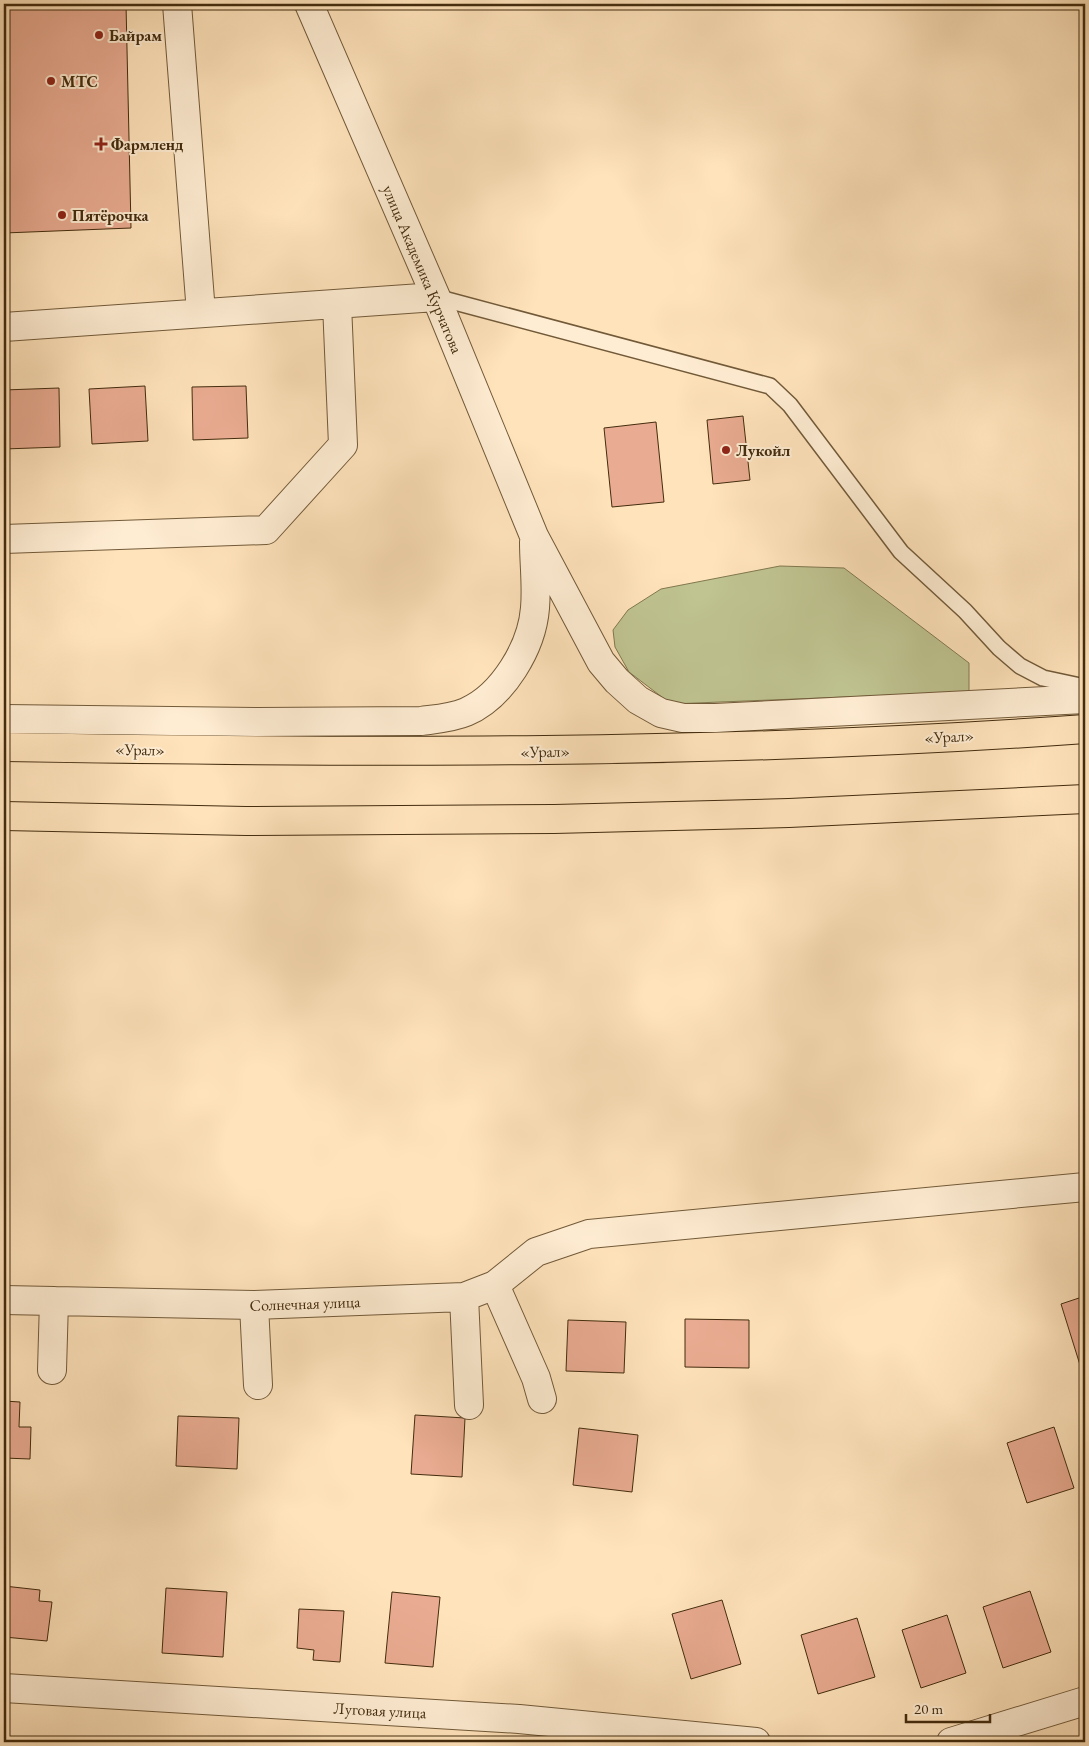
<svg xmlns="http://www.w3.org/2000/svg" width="1089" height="1746" font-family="'EB Garamond',serif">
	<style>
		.green { fill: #bfc491; stroke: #817850 }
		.building { fill: #e9ab91; stroke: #432c0e }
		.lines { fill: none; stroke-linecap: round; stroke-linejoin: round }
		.service-casing { stroke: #725a39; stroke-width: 18 }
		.minor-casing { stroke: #725a39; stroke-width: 30 }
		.trunk-casing { stroke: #432c0e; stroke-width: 30 }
		.service { stroke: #ffedd3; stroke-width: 15 }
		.minor { stroke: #ffedd3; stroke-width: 28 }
		.trunk { stroke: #ffe3bb; stroke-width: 28 }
		.poi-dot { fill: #8f2418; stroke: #ffedd3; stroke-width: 2 }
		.labels { text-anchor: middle; stroke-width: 4; stroke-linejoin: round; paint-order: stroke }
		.poi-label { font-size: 16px; font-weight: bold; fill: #432c0e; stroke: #ffedd3; text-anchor: start }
		.street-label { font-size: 16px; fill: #432c0e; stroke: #ffedd3 }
	</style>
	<rect width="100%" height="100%" fill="#ffe3bb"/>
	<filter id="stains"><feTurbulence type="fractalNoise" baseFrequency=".004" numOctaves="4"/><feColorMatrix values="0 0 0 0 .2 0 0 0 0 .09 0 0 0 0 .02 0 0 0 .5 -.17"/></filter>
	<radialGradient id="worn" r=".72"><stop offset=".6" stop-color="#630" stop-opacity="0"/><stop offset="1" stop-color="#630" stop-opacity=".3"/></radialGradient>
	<path class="green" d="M780 566 844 568 969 663V692L671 704 629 672 615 647 613 630 628 610 661 589Z"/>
	<path class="building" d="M4 4H126L131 228 4 233Z
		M145 386 148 441 92 444 89 389Z
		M246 386 248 438 193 440 192 387Z
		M59 388 60 447 4 449V390Z
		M743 416 750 480 713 484 707 420Z
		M656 422 664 502 612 507 604 428Z
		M1085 1296V1381L1061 1304Z
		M685 1319 749 1320V1368L685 1367Z
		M568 1320 626 1322 624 1373 566 1371Z
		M4 1401 20 1402 19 1427H31L30 1459 4 1458Z
		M415 1415 465 1418 462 1477 411 1474Z
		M178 1416 239 1418 237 1469 176 1466Z
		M1054 1427 1074 1488 1027 1503 1007 1443Z
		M579 1428 638 1435 632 1492 573 1485Z
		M4 1586 40 1590 39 1601 52 1602 47 1641 4 1637Z
		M166 1588 227 1592 223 1657 162 1653Z
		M1030 1591 1051 1652 1003 1668 983 1607Z
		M392 1592 440 1597 433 1667 385 1663Z
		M722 1600 741 1664 691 1679 672 1614Z
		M299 1609 344 1611 340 1662 313 1660 314 1650 297 1648Z
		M947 1615 966 1673 921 1688 902 1630Z
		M857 1618 875 1677 818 1694 801 1635Z"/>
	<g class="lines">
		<g class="service-casing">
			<path id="service" d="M436 297 770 386 790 405 901 552 965 611 999 648 1020 666 1043 678 1085 687"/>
		</g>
		<g class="minor-casing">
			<path id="minor" d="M177 4 201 313
				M309 4 436 297 534 536 601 662 617 681 638 700 661 713 683 718H715L1085 699
				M4 327 436 297
				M4 539 266 530 343 445 337 304
				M4 719 257 722 421 721C436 719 452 718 466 712 503 696 532 647 535 608 537 586 534 564 534 542
				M495 1285 536 1378 542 1399
				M464 1297 469 1405
				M4 1300 254 1305 464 1297 495 1285 536 1252 589 1234 1085 1187
				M254 1305 258 1385
				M52 1370 54 1301
				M4 1688 519 1719 756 1742
				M951 1742 1085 1701"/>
		</g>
		<g class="trunk-casing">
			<path id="trunk" d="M4 747C364 753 725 755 1085 729
				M4 816 246 821 554 819 789 813 1085 799"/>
		</g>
		<use href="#service" class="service"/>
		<use href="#minor" class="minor"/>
		<use href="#trunk" class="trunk"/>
	</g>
	<g class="poi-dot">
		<circle cx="99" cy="35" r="5"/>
		<circle cx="51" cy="81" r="5"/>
		<path d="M98.5 136.5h5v5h5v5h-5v5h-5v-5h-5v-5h5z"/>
		<circle cx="62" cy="215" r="5"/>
		<circle cx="726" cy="450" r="5"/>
	</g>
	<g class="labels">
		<g class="poi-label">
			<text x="109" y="41">Байрам</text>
			<text x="61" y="87">МТС</text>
			<text x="111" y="150">Фармленд</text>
			<text x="72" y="221">Пятёрочка</text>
			<text x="736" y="456">Лукойл</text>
		</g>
		<g class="street-label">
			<text transform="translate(423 269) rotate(67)" y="6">улица Академика Курчатова</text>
			<text transform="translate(949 736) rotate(-3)" y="6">«Урал»</text>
			<text transform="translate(140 749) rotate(1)" y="6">«Урал»</text>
			<text transform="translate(545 751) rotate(-1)" y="6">«Урал»</text>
			<text transform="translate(305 1303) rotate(-2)" y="6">Солнечная улица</text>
			<text transform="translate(380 1710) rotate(3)" y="6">Луговая улица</text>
		</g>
	</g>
	<rect width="1089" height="1746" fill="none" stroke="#ffe3bb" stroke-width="20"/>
	<rect x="5" y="5" width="1079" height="1736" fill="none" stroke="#432c0e" stroke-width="2.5"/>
	<rect x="10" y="10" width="1069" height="1726" fill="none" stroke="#432c0e"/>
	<path d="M906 1714v8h84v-8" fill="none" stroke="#432c0e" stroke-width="2.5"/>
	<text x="914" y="1714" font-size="15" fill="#432c0e" stroke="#ffedd3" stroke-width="4" paint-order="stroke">20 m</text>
	<rect width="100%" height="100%" filter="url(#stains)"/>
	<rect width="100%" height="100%" fill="url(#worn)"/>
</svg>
